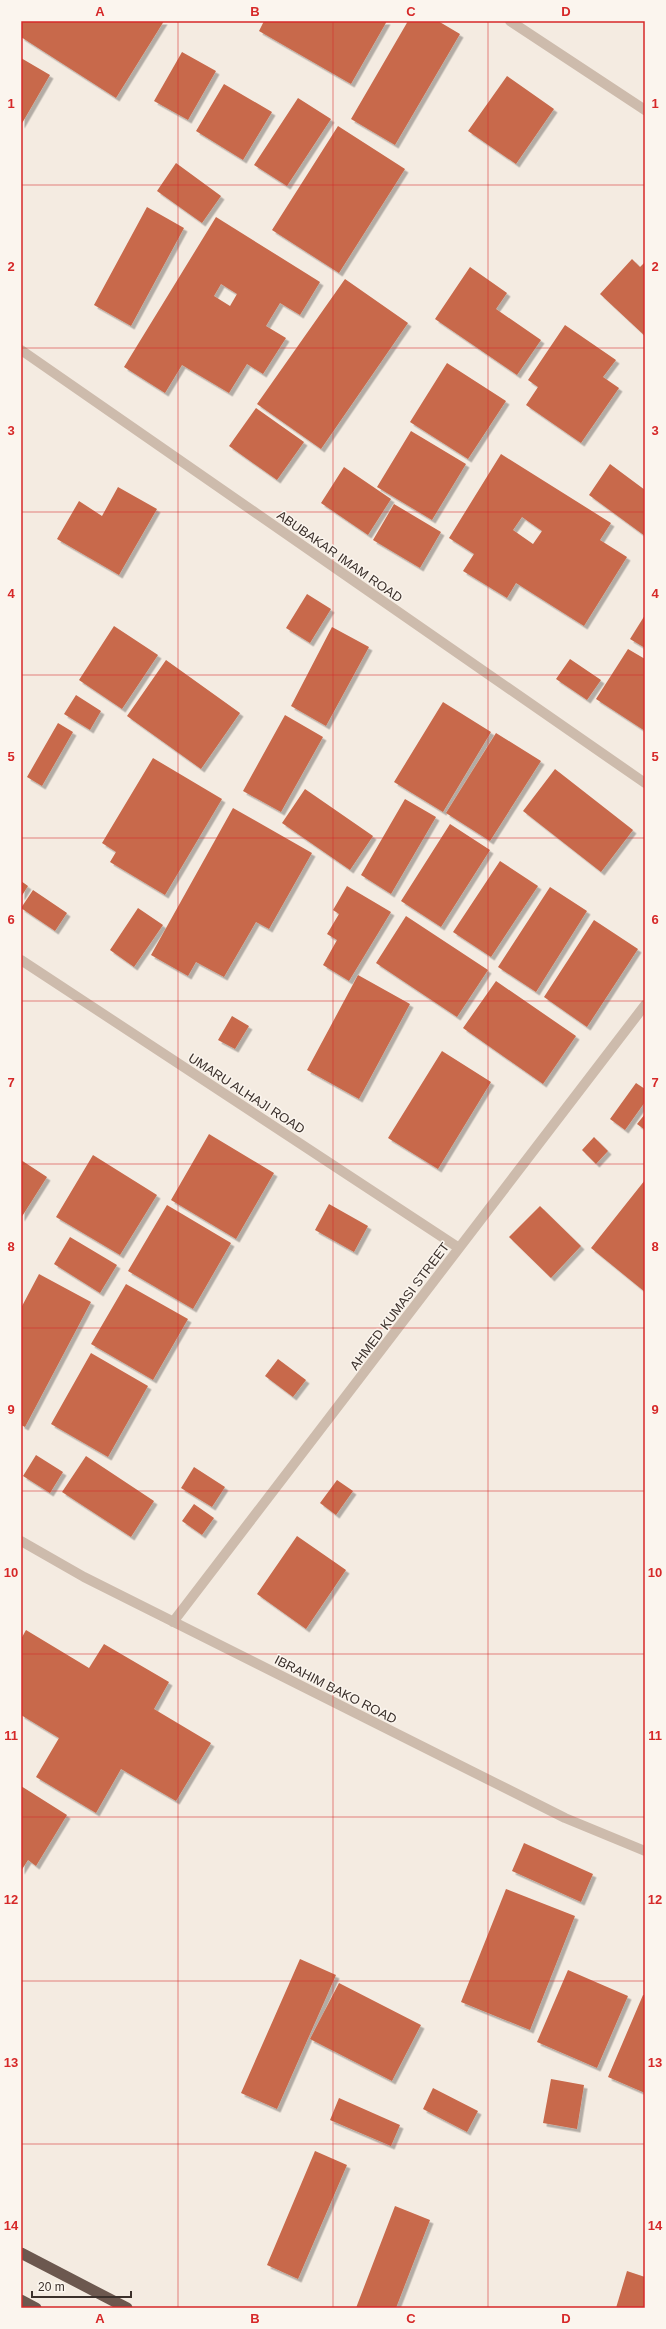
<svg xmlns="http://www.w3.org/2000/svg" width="666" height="2329" font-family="Helvetica,sans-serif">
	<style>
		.building { fill: #c8694b; fill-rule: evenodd; filter: url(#shadow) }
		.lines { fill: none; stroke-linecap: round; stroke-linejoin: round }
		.minor { stroke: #cdbbac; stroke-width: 10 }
		.trunk { stroke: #6c584f; stroke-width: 11 }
		.grid { fill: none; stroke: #d62828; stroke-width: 1; stroke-opacity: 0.55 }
		.labels { text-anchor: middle; stroke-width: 3; stroke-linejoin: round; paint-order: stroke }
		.street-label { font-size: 13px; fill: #3b302b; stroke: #fbf5ee }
		.neatline { fill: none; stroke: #d62828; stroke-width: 1.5 }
		.grid-label { font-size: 13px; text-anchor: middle; font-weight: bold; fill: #d62828 }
	</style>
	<defs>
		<filter id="shadow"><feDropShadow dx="3.5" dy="3.5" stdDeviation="0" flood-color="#0004"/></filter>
	</defs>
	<rect width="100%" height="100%" fill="#f4ebe1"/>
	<path class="building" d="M21 21H164L116 98 21 37Z
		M264 21H387L351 84 259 31Z
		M408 21H438L460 34 395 145 351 119Z
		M182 52 216 71 188 120 154 101Z
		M21 58 50 75 21 125Z
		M507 76 554 109 516 164 468 131Z
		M224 84 272 112 243 160 196 131Z
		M298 98 331 119 287 186 254 165Z
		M338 126 405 169 339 273 272 230Z
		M176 163 221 196 202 223 157 191Z
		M147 207 184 228 131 326 94 305Z
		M216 217 320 282 300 315 280 303 266 326 286 338 263 374 247 364 229 393 182 365 165 393 124 367ZM221 284 237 294 230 306 214 296Z
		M632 259 640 267 645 262V336L600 294Z
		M470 267 507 293 496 309 541 340 517 375 435 319Z
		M345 279 408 323 321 449 257 404Z
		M565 325 616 360 603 377 619 388 581 443 526 405 538 387 528 380Z
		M447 363 506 401 468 459 410 422Z
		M256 408 304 442 277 480 229 446Z
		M411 431 466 464 432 520 377 487Z
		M501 454 611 523 600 540 627 557 584 626 516 583 507 598 463 571 474 554 449 538ZM522 517 542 531 533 544 513 530Z
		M610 464 645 490V536L589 495Z
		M344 467 391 499 368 535 321 503Z
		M118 487 157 509 119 575 57 539 79 501 102 516Z
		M394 504 441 532 420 568 373 540Z
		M307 594 331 609 310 643 286 628Z
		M645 615V648L630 639Z
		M114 626 158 655 122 709 79 680Z
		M332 627 369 647 326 726 291 706Z
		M628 649 645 659V731L596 699Z
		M570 659 601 680 587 700 556 679Z
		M166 660 240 713 201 769 127 716Z
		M76 695 101 711 90 730 64 714Z
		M443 702 491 732 443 812 394 782Z
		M285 715 323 737 281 812 243 791Z
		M58 723 73 732 42 786 27 777Z
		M496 733 541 761 490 841 446 813Z
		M153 758 222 799 165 895 110 862 116 852 102 843Z
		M555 769 633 830 601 872 523 811Z
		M305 789 373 836 350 870 282 823Z
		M405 799 436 817 391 894 361 875Z
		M233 808 312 853 269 929 256 922 224 977 196 962 188 976 151 955Z
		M450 824 490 850 441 927 401 901Z
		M500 861 538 886 491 957 453 932Z
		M21 881 28 886 21 897Z
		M347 886 391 912 349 981 323 965 337 940 327 934 339 914 333 910Z
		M550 887 587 911 536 992 498 967Z
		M33 890 67 913 55 931 21 908Z
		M138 908 163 925 134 967 110 950Z
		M406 916 488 970 457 1017 376 963Z
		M594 920 638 949 587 1027 544 997Z
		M358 975 410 1004 359 1099 307 1070Z
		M496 981 576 1036 543 1084 463 1028Z
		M232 1016 249 1026 235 1049 218 1040Z
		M442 1051 491 1082 438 1169 388 1138Z
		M636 1083 645 1089V1102L625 1130 610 1119Z
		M645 1114V1130L637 1124Z
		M209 1134 274 1173 236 1239 171 1200Z
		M594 1137 608 1151 596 1164 582 1150Z
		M93 1155 157 1195 120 1255 56 1217Z
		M21 1160 47 1177 21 1218Z
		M645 1180V1292L591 1248Z
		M329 1204 368 1226 354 1252 315 1230Z
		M167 1205 231 1243 193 1309 128 1271Z
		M540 1206 581 1246 551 1278 509 1237Z
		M70 1237 117 1265 100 1293 54 1264Z
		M39 1274 91 1302 25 1427 21 1425V1308Z
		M126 1284 188 1319 153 1380 91 1344Z
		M91 1353 148 1386 108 1457 51 1424Z
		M278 1359 306 1380 293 1397 265 1376Z
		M36 1455 63 1472 50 1493 23 1476Z
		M86 1456 154 1501 131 1537 62 1492Z
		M194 1467 225 1487 212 1507 181 1488Z
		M337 1480 353 1491 336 1515 320 1503Z
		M194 1504 214 1518 202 1535 182 1521Z
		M297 1536 346 1570 306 1629 257 1594Z
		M26 1630 89 1668 104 1644 169 1682 154 1709 211 1743 176 1801 121 1769 96 1813 36 1777 59 1738 21 1715V1639Z
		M21 1786 67 1815 36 1866 28 1860 21 1871Z
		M524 1843 593 1874 581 1902 512 1871Z
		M506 1889 575 1916 530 2030 461 2002Z
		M300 1959 336 1975 277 2109 241 2093Z
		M568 1970 628 1996 597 2068 537 2042Z
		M339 1983 421 2025 392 2081 310 2039Z
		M643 1995H645V2093L608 2077Z
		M551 2079 584 2085 577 2129 543 2123Z
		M433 2088 478 2111 467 2132 423 2109Z
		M339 2098 400 2125 391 2146 330 2120Z
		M315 2151 347 2165 298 2279 267 2265Z
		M395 2206 430 2220 396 2308H356Z
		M627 2271 645 2277V2308H616Z"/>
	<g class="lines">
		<path class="minor" d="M510 21 645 110
			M21 350 645 783
			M21 960 459 1248
			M21 1541 84 1577 565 1818 645 1851
			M173 1622 645 1005"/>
		<path class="trunk" d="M21 2253 127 2308
			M21 2300 36 2308"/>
	</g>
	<path class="grid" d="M178 21V2308M333 21V2308M488 21V2308M21 185H645M21 348H645M21 512H645M21 675H645M21 838H645M21 1001H645M21 1164H645M21 1328H645M21 1491H645M21 1654H645M21 1817H645M21 1981H645M21 2144H645"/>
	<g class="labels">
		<g class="street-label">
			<text transform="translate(340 556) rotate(35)" y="5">ABUBAKAR IMAM ROAD</text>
			<text transform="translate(247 1093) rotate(33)" y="5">UMARU ALHAJI ROAD</text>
			<text transform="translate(399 1306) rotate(-53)" y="5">AHMED KUMASI STREET</text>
			<text transform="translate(336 1689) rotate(27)" y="5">IBRAHIM BAKO ROAD</text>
		</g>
	</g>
	<rect width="666" height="2329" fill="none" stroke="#fbf5ee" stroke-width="44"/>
	<path d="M32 2291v6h99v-6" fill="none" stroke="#3b302b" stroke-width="2"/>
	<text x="38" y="2291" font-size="12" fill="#3b302b" stroke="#fbf5ee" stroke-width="3" paint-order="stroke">20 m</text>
	<rect x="22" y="22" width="622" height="2285" class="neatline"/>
	<g class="grid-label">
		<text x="100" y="16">A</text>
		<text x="255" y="16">B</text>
		<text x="411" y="16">C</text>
		<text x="566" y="16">D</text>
		<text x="11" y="108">1</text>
		<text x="655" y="108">1</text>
		<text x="11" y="271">2</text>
		<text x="655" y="271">2</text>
		<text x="11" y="435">3</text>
		<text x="655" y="435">3</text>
		<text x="11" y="598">4</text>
		<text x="655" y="598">4</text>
		<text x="11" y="761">5</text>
		<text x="655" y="761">5</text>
		<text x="11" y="924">6</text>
		<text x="655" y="924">6</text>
		<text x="11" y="1087">7</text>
		<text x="655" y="1087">7</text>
		<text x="11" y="1251">8</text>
		<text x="655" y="1251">8</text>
		<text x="11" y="1414">9</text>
		<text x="655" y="1414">9</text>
		<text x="11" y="1577">10</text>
		<text x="655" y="1577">10</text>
		<text x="11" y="1740">11</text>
		<text x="655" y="1740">11</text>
		<text x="11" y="1904">12</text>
		<text x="655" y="1904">12</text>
		<text x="11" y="2067">13</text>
		<text x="655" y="2067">13</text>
		<text x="11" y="2230">14</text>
		<text x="655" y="2230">14</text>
		<text x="100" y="2323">A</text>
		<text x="255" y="2323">B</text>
		<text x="411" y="2323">C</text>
		<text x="566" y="2323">D</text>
	</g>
</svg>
